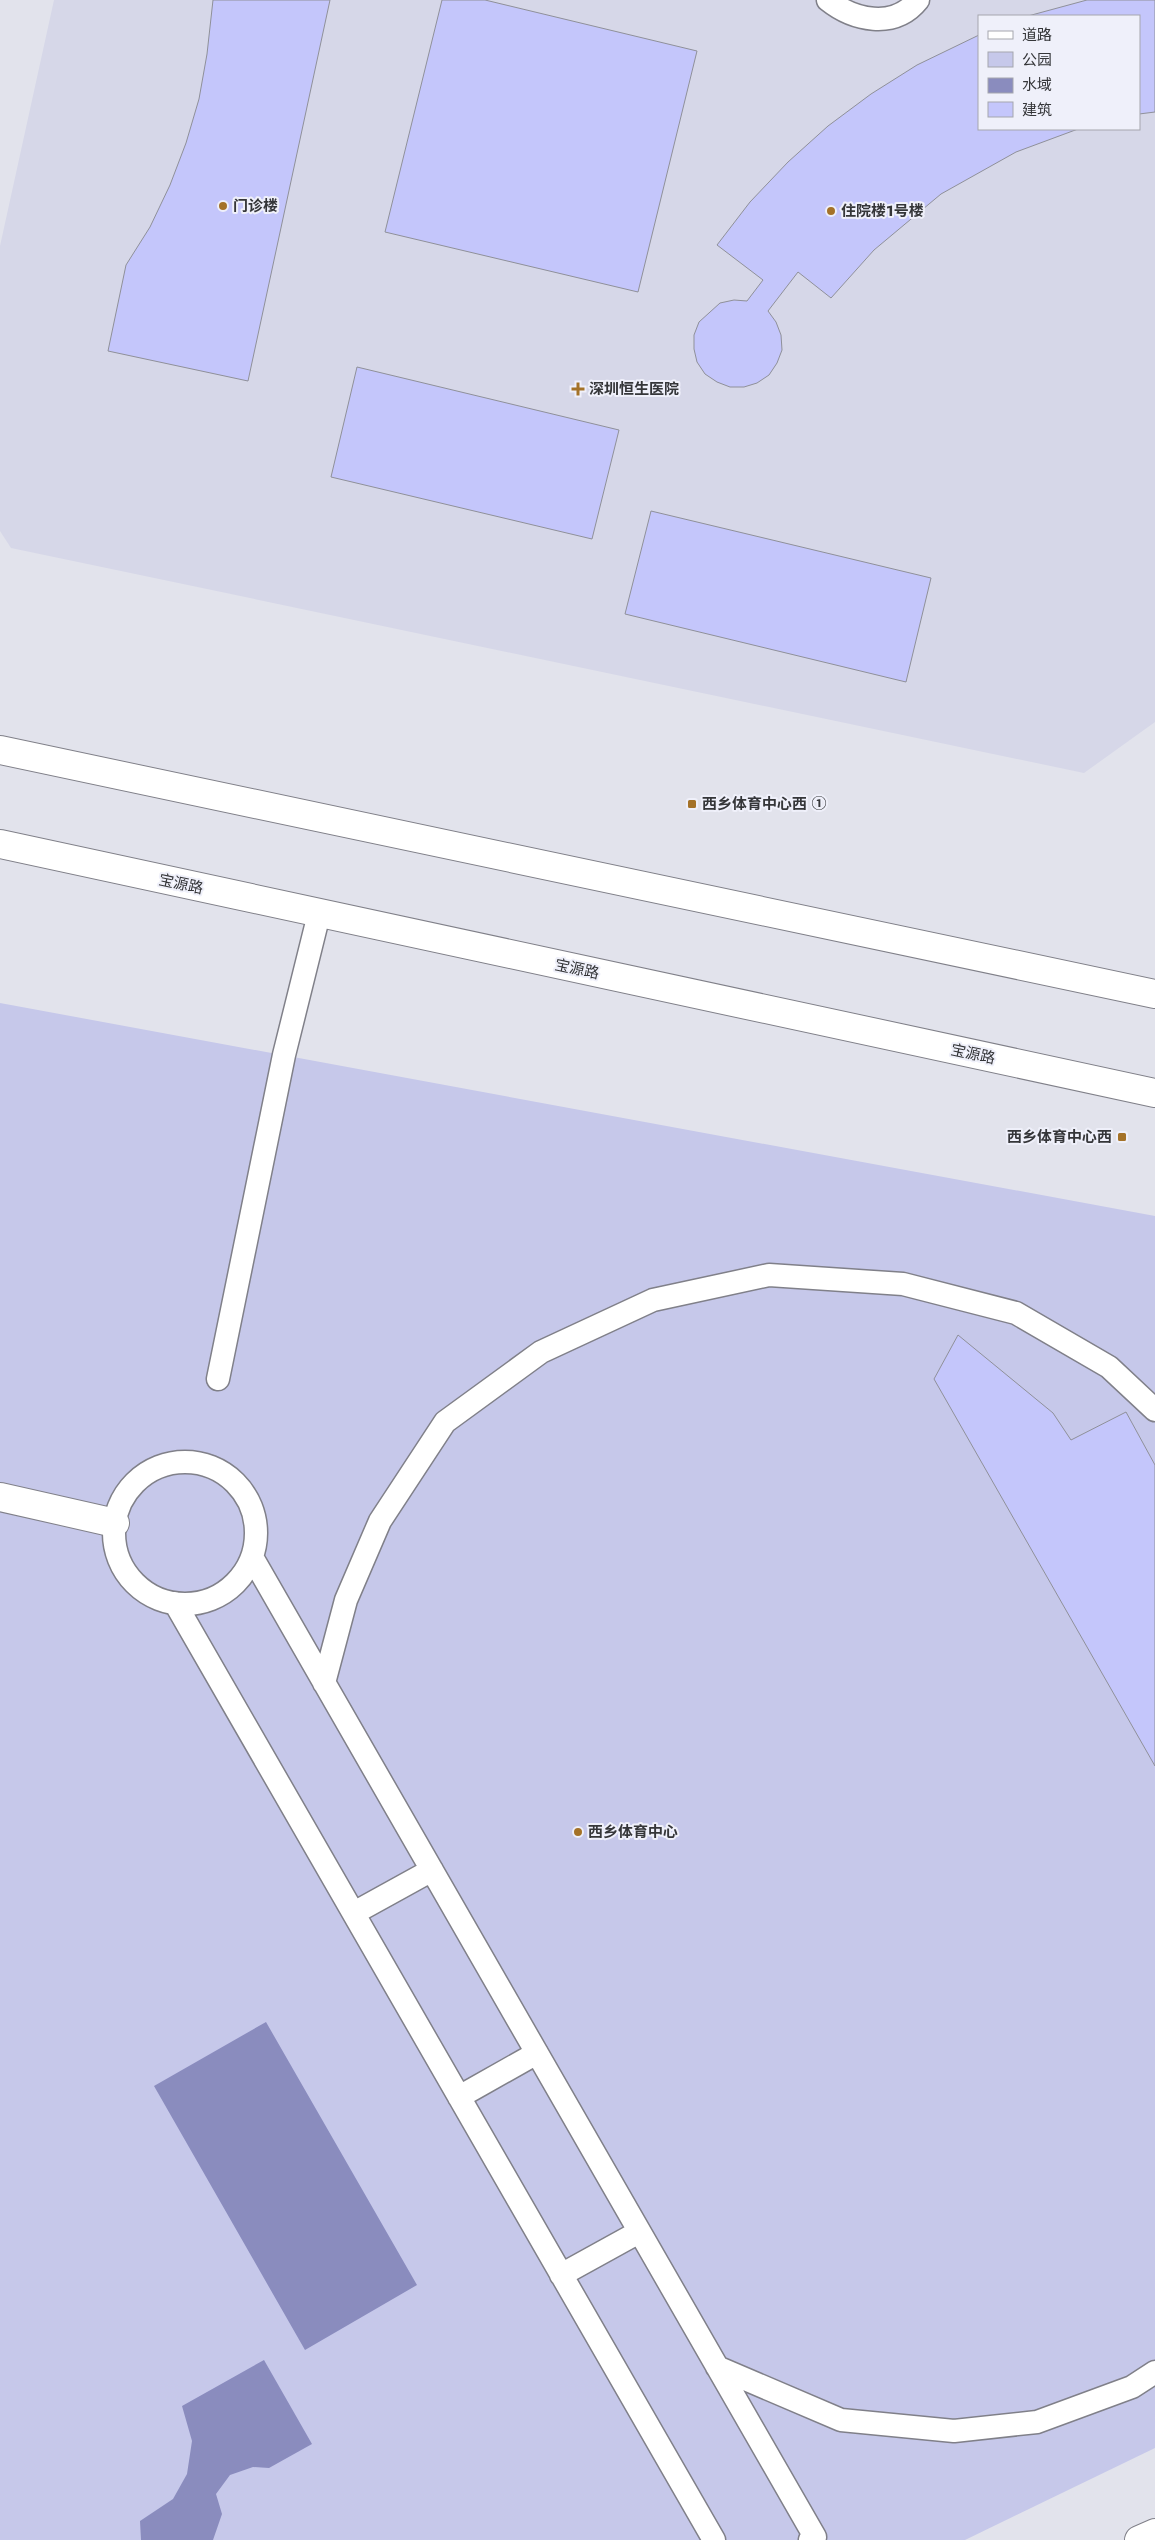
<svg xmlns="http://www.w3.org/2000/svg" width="1155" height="2540" font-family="Jost,'Noto Sans SC',sans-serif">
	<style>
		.built { fill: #d6d7e8; fill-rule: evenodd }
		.green { fill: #c6c8ea }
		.water { fill: #8a8cbe }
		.building { fill: #c4c6fb; stroke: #8f9099 }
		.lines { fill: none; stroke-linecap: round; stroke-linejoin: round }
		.lane-casing { stroke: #808089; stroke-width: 25 }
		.street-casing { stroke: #808089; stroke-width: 30 }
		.primary-casing { stroke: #808089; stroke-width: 30 }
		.lane { stroke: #fff; stroke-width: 22 }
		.street { stroke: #fff; stroke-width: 28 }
		.primary { stroke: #fff; stroke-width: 28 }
		.poi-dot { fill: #a47228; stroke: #eff0fa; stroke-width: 2 }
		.labels { text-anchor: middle; stroke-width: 4; stroke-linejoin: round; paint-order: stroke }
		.poi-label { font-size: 15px; font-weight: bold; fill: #353639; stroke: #eff0fa; text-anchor: start }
		.street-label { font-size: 15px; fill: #353639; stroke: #eff0fa }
	</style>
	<rect width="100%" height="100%" fill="#e2e3ec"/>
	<path class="built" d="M54 0H1155V722L1084 773 11 548 0 531V246ZM979 16H1139V129H979Z"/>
	<path class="green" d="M0 1003 1155 1216V2448L965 2540H0Z"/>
	<path class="water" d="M266 2022 417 2285 305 2350 154 2086Z
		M264 2360 312 2444 269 2468 253 2467 230 2475 216 2494 222 2514 213 2540H141L140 2521 173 2499 187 2474 192 2441 182 2406Z"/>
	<path class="building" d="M213 0H330L248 381 108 351 126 265 150 227 170 185 186 143 199 99 207 54Z
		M442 0H485L697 51 638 292 385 232Z
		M1087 0H1155V112L1139 114V16H1028Z
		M979 35V129H1078L1016 152 941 194 874 250 831 298 798 272 768 311 776 322 781 335 782 350 777 363 769 375 757 383 744 387H730L717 382 705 374 697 362 694 349V335L699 322 720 303 734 300 747 301 763 280 717 245 750 202 788 162 828 126 871 94 917 65Z
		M357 367 619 430 592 539 331 477Z
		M651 511 931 578 906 682 625 614Z
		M958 1335 1053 1413 1071 1440 1126 1412 1155 1465V1766L934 1379Z"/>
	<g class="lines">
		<g class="lane-casing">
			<path id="lane" d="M828 0C853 20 894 30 918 0
				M218 1379 284 1055 319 914
				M114 1533a71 71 0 1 1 142 0a71 71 0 1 1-142 0Z
				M252 1557 815 2537 810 2540
				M175 1603 714 2540
				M324 1683 346 1600 380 1521 445 1422 541 1352 653 1300 769 1275 903 1284 1016 1313 1109 1367 1155 1410
				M354 1913 432 1870
				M459 2097 537 2053
				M561 2275 639 2232
				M717 2367 841 2420 954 2431 1037 2422 1132 2387 1155 2372"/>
		</g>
		<g class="street-casing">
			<path id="street" d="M0 1497 115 1523
				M1139 2540 1155 2533"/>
		</g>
		<g class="primary-casing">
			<path id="primary" d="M0 750 1155 994
				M0 844 1155 1093"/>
		</g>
		<use href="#lane" class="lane"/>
		<use href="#street" class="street"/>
		<use href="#primary" class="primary"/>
	</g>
	<g class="poi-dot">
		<circle cx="223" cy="206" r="5"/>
		<circle cx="831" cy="211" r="5"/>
		<path d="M575.5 381.5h5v5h5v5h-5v5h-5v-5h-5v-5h5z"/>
		<rect x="687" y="799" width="10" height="10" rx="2.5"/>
		<rect x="1117" y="1132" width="10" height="10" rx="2.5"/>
		<circle cx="578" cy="1832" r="5"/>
	</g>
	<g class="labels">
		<g class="poi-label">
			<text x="233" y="211">门诊楼</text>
			<text x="841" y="216">住院楼1号楼</text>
			<text x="589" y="394">深圳恒生医院</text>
			<text x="702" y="809">西乡体育中心西 ①</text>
			<text x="1112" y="1142" text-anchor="end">西乡体育中心西</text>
			<text x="588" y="1837">西乡体育中心</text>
		</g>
		<g class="street-label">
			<text transform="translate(181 884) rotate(12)" y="5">宝源路</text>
			<text transform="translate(577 969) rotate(12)" y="5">宝源路</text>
			<text transform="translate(973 1054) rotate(12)" y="5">宝源路</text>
		</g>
	</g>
	<rect x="978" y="15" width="162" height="115" fill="#eff0fa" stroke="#a5a6ad"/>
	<rect x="988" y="31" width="25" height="8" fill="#ffffff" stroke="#a5a6ad"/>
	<text x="1022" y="40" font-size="15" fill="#353639">道路</text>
	<rect x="988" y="52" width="25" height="15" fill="#c6c8ea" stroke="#a5a6ad"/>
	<text x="1022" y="65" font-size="15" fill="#353639">公园</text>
	<rect x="988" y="78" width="25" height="15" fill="#8a8cbe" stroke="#a5a6ad"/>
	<text x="1022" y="90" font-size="15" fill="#353639">水域</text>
	<rect x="988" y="102" width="25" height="15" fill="#c4c6fb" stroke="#a5a6ad"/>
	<text x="1022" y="115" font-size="15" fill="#353639">建筑</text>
</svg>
